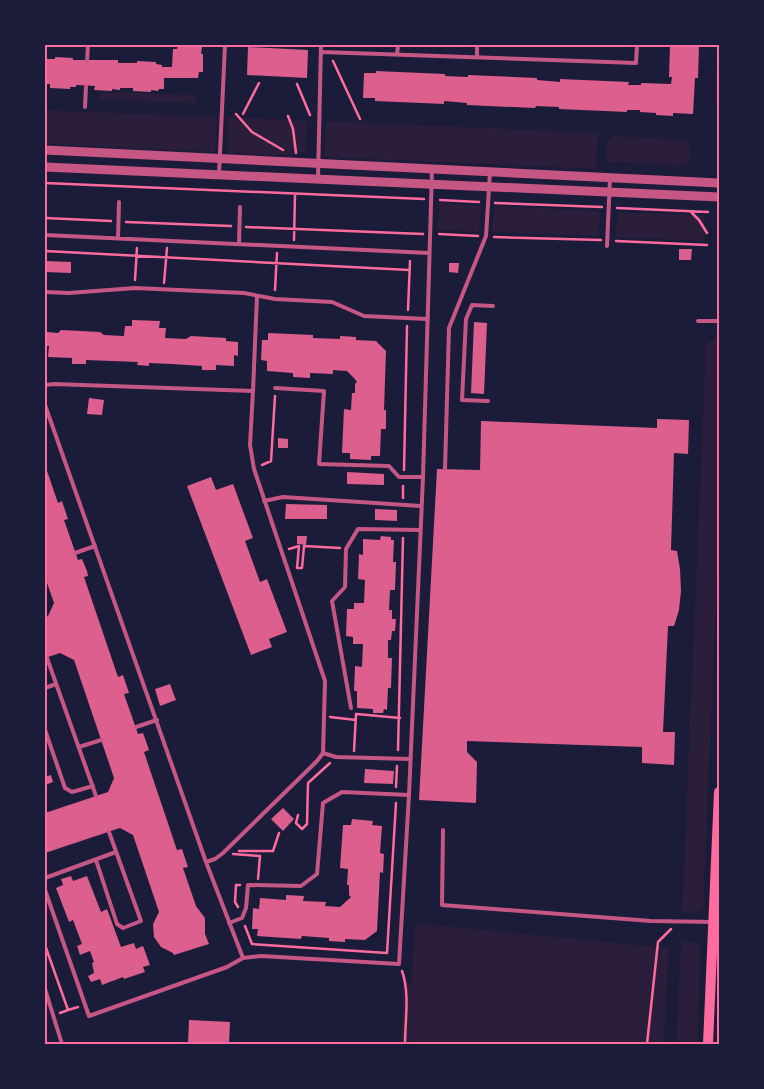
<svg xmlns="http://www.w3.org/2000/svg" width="764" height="1089" font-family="Roboto,sans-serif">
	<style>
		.green { fill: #2a1e3b }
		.building { fill: #dd5f8e }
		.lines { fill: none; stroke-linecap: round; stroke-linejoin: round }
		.path { stroke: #ff6b9d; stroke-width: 2.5 }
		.service { stroke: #c65784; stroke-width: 4 }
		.tertiary { stroke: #c65784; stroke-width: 9 }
		.secondary { stroke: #ff6b9d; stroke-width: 10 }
		.neatline { fill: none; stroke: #ff6b9d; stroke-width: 2 }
	</style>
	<rect width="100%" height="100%" fill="#1b1b3a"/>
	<path class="green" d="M717 45H719V110L715 101Z
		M101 92 196 95V103L100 100Z
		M45 110 217 117 215 152 45 144Z
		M228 117 307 121 306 153 293 152V156L227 153Z
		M326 121 598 133 596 169 324 157Z
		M614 136 688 140C692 146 691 157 688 163L683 166 610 162 606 157 607 142Z
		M439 203 481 206 479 232 438 230Z
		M494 206 600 211 599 236 492 232Z
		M617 212 705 216 704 241 616 237Z
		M719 336V529L703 909 694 912 682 911 706 344Z
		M415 923 669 948 664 1044H401L403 980 411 986Z
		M681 941H693L701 946 697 1044H676Z"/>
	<path class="building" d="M178 45H200V47H202L201 54H203V72H199L198 78H164V89H159L158 91 151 90V92L133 91V88H120V90L112 89V91L94 90 95 86 76 85V87H70V89L50 88V84H45V59H55V57L73 58V60H118V63H137V61L156 62V64L162 65V67H172L173 49H177Z
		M670 45H699L698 78H695L693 114 673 113V116L656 115V113L640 112V110H627V112L559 109V107L536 106 535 108 467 105V103L444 101V104L375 101V98H363L364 73H376V71L445 74V76L468 77V75L537 78V80L560 82V79L629 82 628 85H641V83L671 84 672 77H669Z
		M248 47 308 50 307 78 247 75Z
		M679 249H692L691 260H679Z
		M45 261 71 262V273L45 272Z
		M449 263H459L458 273 449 272Z
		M132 320 160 321 159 328H166L165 338 186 339 191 336 226 338V341L238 342V356L234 355V366L216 365V370H202V366L172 364 149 363V366L137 365 138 362 86 360V364H72V358L48 357 49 346H45L47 332 58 333 61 330 100 332 104 335 124 336 125 326H132Z
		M474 322 487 323 484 394 471 393Z
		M268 333 313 335V338L340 339V336L356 337V340L376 341 386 351 384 410H386V429H381L380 456H371V460L350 459V453H342L344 409 351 410 352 393H355V384L357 382 354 378 347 371 333 370V374L310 373V378L293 377V373L267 371V361L261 360 262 340H268Z
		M89 398 104 400 102 415 87 414Z
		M657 419 689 420 688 454 674 453 671 550 677 551 680 569 681 591 679 610 674 626H668L663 732H675L674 765 642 763V747L467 741V752L477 762 476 803 419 800 437 469 480 470 481 421 657 428Z
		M278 438 288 439V448H278Z
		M45 465 58 503 62 501 68 519 64 520 78 560 82 559 87 571 88 576 84 577 118 677 123 675 129 693 124 694 138 734 143 733 147 744 149 750 144 752 177 850 182 849 188 867 183 868 196 906 205 918V934L209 944 174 955 173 953 161 947 154 937 153 924 159 912 133 835 120 828 45 853V813L108 792 114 778 74 660 60 653 45 658V618L48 616 54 603 45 577Z
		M347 472 384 474V485L347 484Z
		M211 477 216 490 233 484 253 538 245 541 260 582 267 579 287 632 269 639 272 647 251 655 187 486Z
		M286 504 327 505V519H285Z
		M375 509 397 510V521L375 520Z
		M297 536H307L306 545 297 544Z
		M381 536 391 537V540H394L393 562H396L395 590H390L389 610H392V619H396L395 631H392L391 640H388V658H392L391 688H388L387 710 384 709 383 713H373V709L357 708V691H354L355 666 362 667 363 644H353V637L346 636 347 609H354V603H364L365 580 358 579 359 554 363 555V539L380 540Z
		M170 684 176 700 160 706 155 689Z
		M365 769 394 771 393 784 364 783Z
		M51 775 53 782 45 785V777Z
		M283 808 294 819 283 831 271 819Z
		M352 819 373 821 372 825 382 826 380 853 384 854 383 873 380 872 377 931 365 940 345 939V942L329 941V938L302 936 301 939 257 936 258 929H252L253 908 259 909 260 898 286 900V895L304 896 303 901 326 902 325 906 340 907 351 897 349 895V885H347L348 869 340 868 343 825H351Z
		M71 876 73 881 87 876 101 912 107 909 121 947 134 943 136 949 143 946 150 965 143 967 145 972 124 979 123 977 102 985 100 979 91 982 88 976 94 973 92 963 94 962 90 951 80 955 77 946 82 944 73 920 69 922 56 888 63 885 61 879Z
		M189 1020 230 1022 229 1044H188Z"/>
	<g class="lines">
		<path class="path" d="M333 61 360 119
			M297 84 310 115
			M236 114 252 132 283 150
			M243 114 259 83
			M288 116 293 129 296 153
			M45 183 424 199
			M440 200 479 202
			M495 203 602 207
			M617 208 708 212
			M691 212 699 220 707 233
			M45 218 111 221
			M126 222 231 226
			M246 227 423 234
			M439 234 478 236
			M494 237 601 240
			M294 240 295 194
			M616 241 707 245
			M45 251 409 270
			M135 280 137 248
			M164 283 167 248
			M275 290 277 253
			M408 310 410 261
			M262 465 271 461 275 396
			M404 470 407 326
			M403 498V486
			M289 549 299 546 297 568H302L304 546 340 548
			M357 714 400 718
			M330 717 356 720
			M398 750 403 538
			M354 751 356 714
			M396 787 397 766
			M298 815 296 823 302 829 307 824 308 783 330 763
			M239 851H273L279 833
			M233 854 260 856 258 879
			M238 907 235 902 236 885H240
			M245 926 252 944 387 953 396 803
			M45 945 68 1010 60 1013
			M402 971C410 993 405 1021 405 1044
			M68 1010 78 1007
			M647 1044 658 942 671 929"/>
		<path class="service" d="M321 52 636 63 637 45
			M397 55 398 45
			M477 57V45
			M87 61 88 45
			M85 107 86 86
			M219 174 225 45
			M318 178 321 45
			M45 235 429 253
			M118 238 119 202
			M239 244 240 207
			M607 246 610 178
			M45 292 69 293 135 288 244 293 275 299 332 302 364 316 427 319
			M698 321H719
			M45 385 54 384 253 391 250 445 254 469 325 681 323 753 336 757 410 759
			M275 388 324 391 319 464 389 466 399 477H423
			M253 391 257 296
			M488 401 462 400 466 319 472 305 493 306
			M45 405 206 862 243 958
			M445 469 449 328 486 236 490 172
			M264 501 283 497 421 506
			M75 553 95 546
			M47 658 96 796
			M45 688 56 684
			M351 708 332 601 345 587 346 549 358 529 420 530
			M136 727 157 720
			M45 730 65 788 72 792 93 786
			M79 747 101 740
			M443 830 442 905 651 921 713 922
			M96 860 117 924 123 928 141 921 109 832
			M206 862 215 859 223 853 317 761 323 753
			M45 878 116 852
			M45 890 89 1016 227 967 243 958 261 956 399 964 409 795 423 477 432 170
			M229 923 242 918 246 908 248 885 301 886 317 874 323 803 342 792 409 795
			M45 989 62 1044"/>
		<path class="tertiary" d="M45 150 719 183
			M45 167 719 197"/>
		<path class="secondary" d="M708 1044 719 792"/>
	</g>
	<rect width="764" height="1089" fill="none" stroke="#1b1b3a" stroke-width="92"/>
	<rect x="46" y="46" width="672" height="997" class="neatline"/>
</svg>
